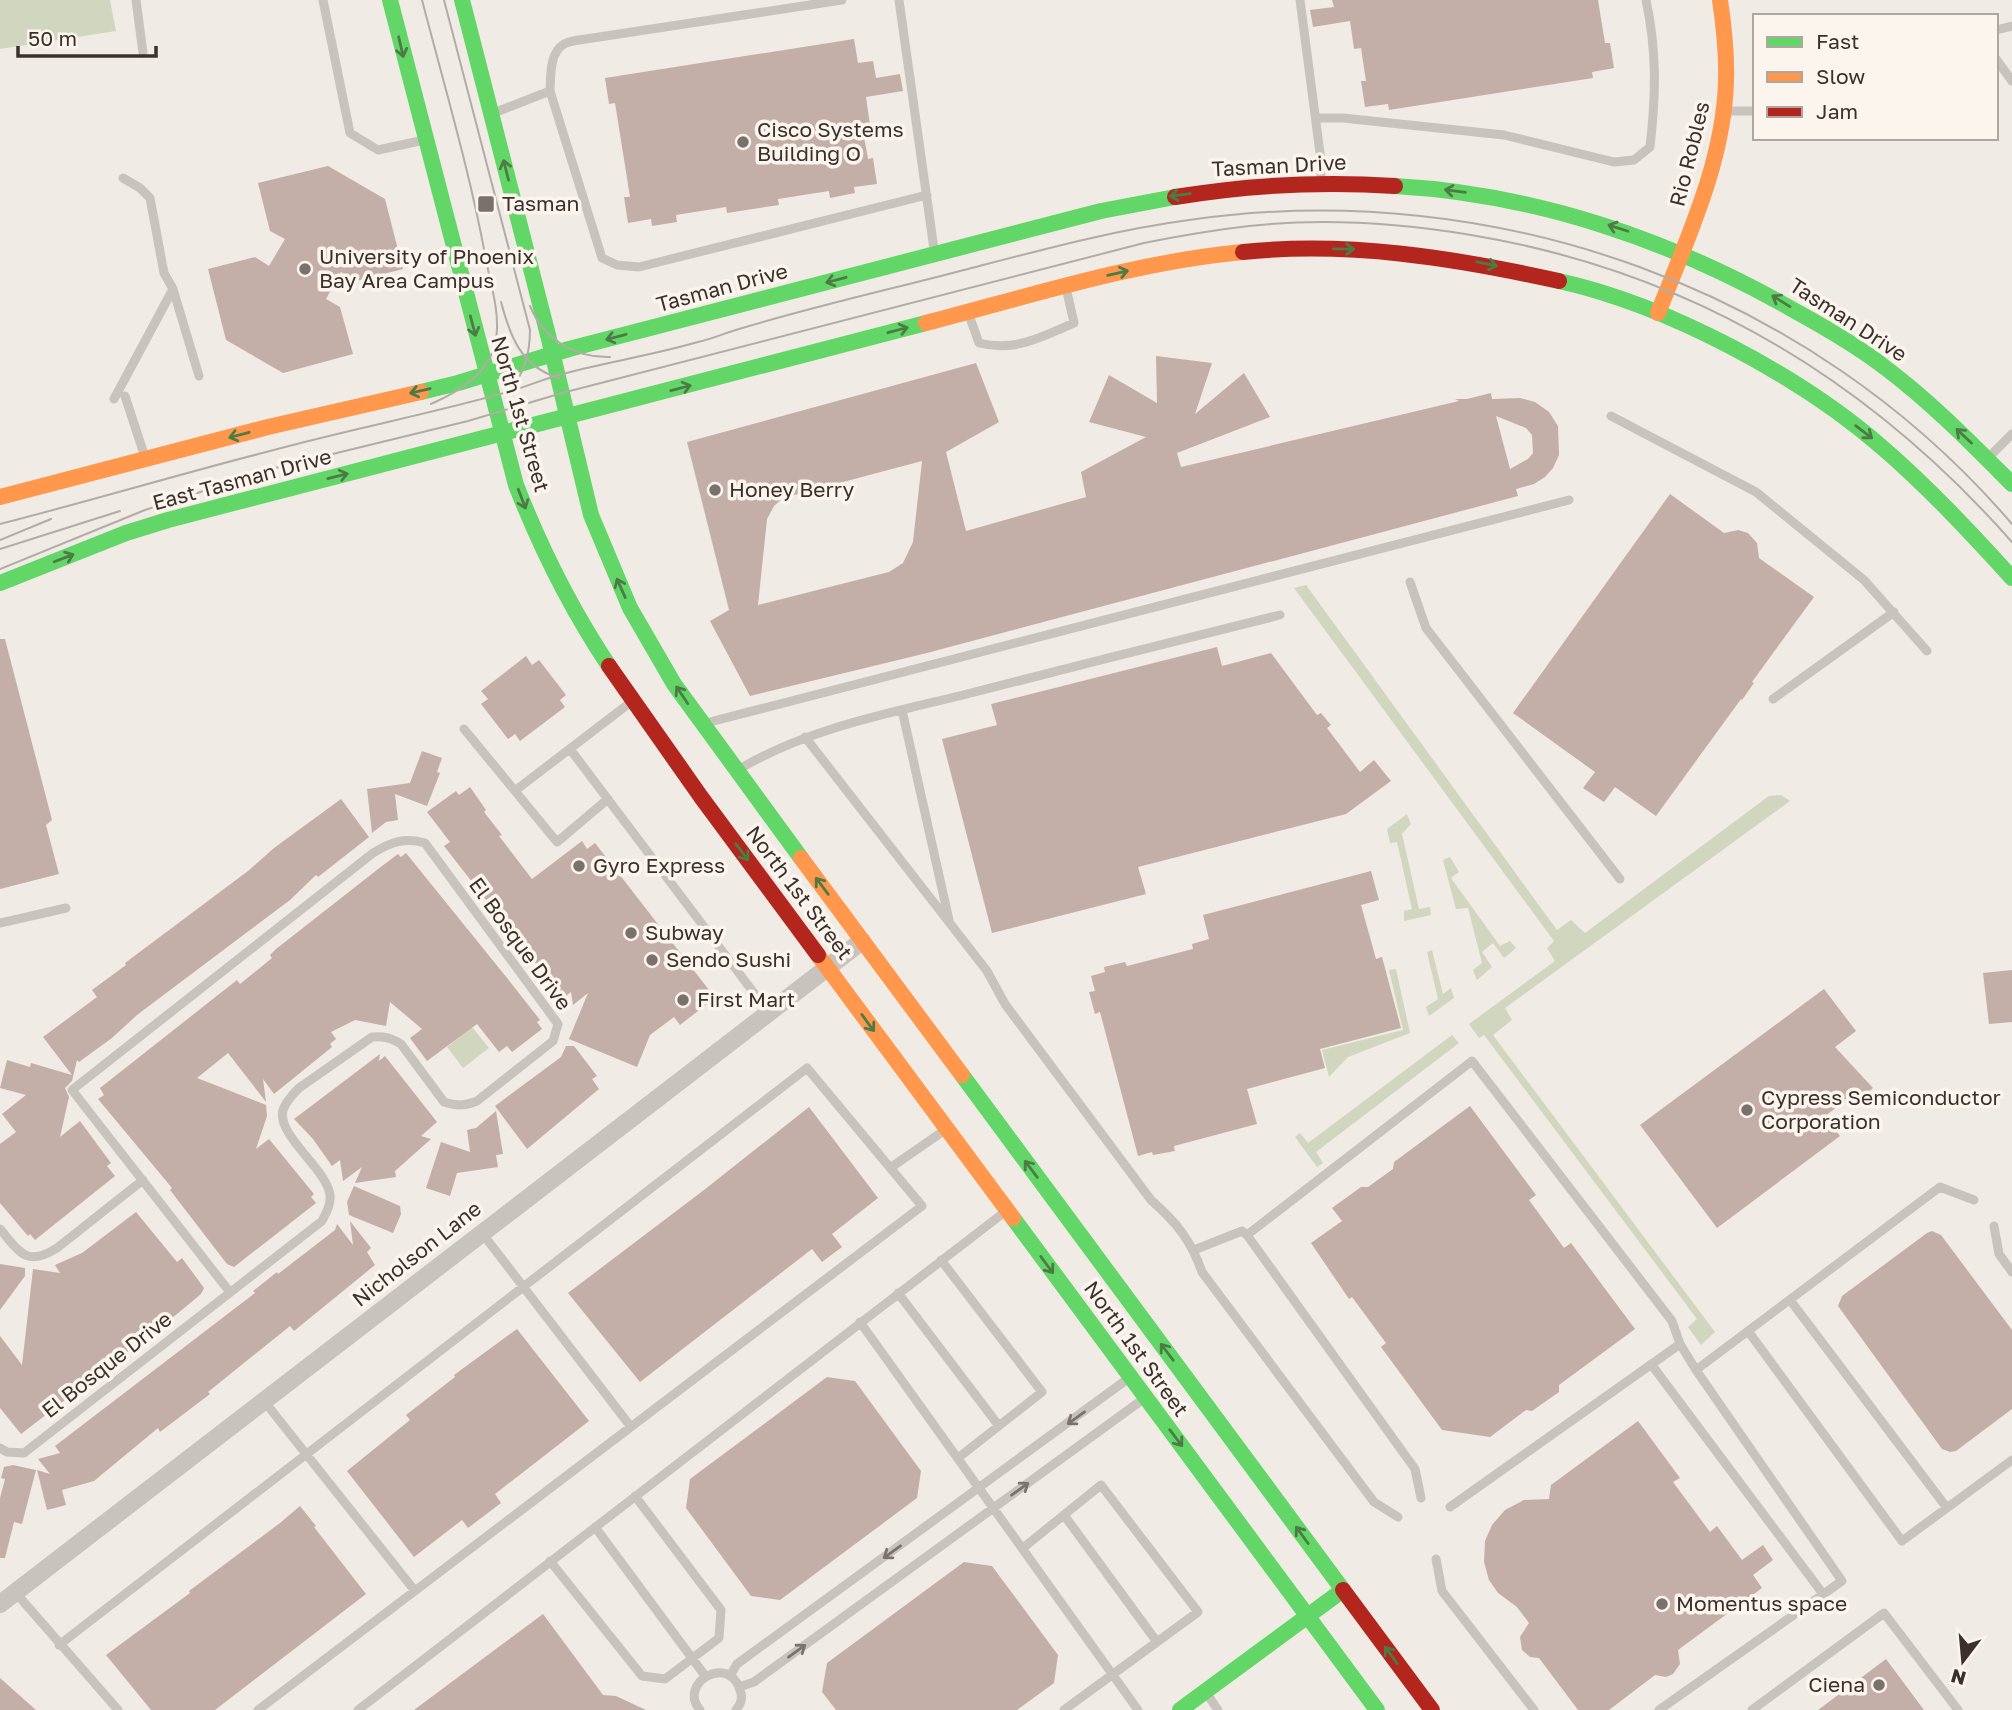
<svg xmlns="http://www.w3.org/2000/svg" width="2012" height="1710" font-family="'Golos Text',sans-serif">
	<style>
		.green { fill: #d1d6bf }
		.building { fill: #c3afa7; fill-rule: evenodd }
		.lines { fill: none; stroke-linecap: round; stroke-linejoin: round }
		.lane { stroke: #c9c3be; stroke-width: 9 }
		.street { stroke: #c9c3be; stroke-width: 18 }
		.fast { stroke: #63d668; stroke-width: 16 }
		.slow { stroke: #ff974d; stroke-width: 16 }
		.jam { stroke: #b3261e; stroke-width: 16 }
		.tram { stroke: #b1aca8; stroke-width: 2 }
		.oneway { stroke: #4d7b46 }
		.oneway2 { stroke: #7b726d }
		.poi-dot { fill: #7a716c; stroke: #fbf5ee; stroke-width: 2.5 }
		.labels { text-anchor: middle; stroke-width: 7; stroke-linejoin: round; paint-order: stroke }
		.poi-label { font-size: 21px; fill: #3b302b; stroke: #fbf5ee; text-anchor: start }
		.street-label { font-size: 21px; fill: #3b302b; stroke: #fbf5ee }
	</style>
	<rect width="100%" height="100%" fill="#f0ebe5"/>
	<path class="green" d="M0 0H110L116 31 0 49Z
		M1306 585 1557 930 1571 920 1585 933 1769 796 1781 795 1790 801 1505 1008 1512 1020 1493 1035 1715 1332 1701 1345 1688 1327 1697 1319 1484 1035 1479 1038 1469 1024 1555 961 1547 948 1554 941 1294 588Z
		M1407 814 1411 824 1402 834 1419 909 1430 907 1431 915 1404 921V911L1412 909 1397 842 1390 843 1387 829Z
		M1450 857 1459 872 1451 878 1500 946 1510 941 1516 948 1504 958 1493 943 1482 952 1492 967 1477 980 1473 970 1482 963 1468 908 1456 909 1443 860Z
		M1432 950 1443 994 1451 988 1454 998 1429 1016 1426 1007 1438 999 1427 952Z
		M1396 969 1410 1033 1348 1057 1329 1077 1322 1050 1403 1030 1389 970Z
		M472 1027 489 1048 463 1068 447 1047Z
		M1452 1035 1459 1043 1316 1152 1323 1163 1317 1167 1295 1137 1300 1133 1308 1143Z"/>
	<path class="building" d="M1332 0H1598L1605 43H1610L1614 68 1592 72 1593 78 1529 88 1389 110 1388 104 1365 107 1361 81H1366L1361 48 1354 49 1350 21 1313 27 1310 10 1334 7Z
		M854 39 858 63 873 61 876 78 900 74 903 91 866 97 870 125 862 126 868 159 873 158 877 184 854 187 855 193 830 198 829 191 778 199 779 205 727 213 726 207 676 215 677 222 652 226 651 219 628 223 624 197H630L615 103 609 104 605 78Z
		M328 166 385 199 403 269 356 281 341 272 326 299 340 307 353 354 283 373 226 340 208 269 255 257 269 266 285 239 270 231 258 183Z
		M1156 356 1212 363 1195 414 1244 373 1270 417 1177 453 1181 467 1459 401 1455 399H1467L1491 393 1492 399 1520 398 1535 402 1549 412 1558 426 1559 455 1553 468 1545 477 1534 484 1516 489 1518 496 927 653 750 696 710 621 729 610 687 442 976 363 999 422 946 452 966 531 1086 497 1081 472 1146 437 1089 422 1109 375 1157 403ZM1496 416 1526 428 1532 435 1533 453 1528 459 1510 469ZM922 461 913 542 903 563 889 572 758 605 767 519 774 506 783 498Z
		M1670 494 1724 533 1738 530 1748 533 1757 543 1759 558 1814 597 1752 682 1754 683 1742 700 1741 699 1656 816 1615 787 1604 802 1583 788 1595 772 1513 713Z
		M0 639H5L52 820 46 825 59 874 0 889Z
		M1217 647 1222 666 1271 653 1317 715 1321 713 1331 725 1327 728 1360 772 1374 760 1391 781 1346 814 1138 867 1146 894 992 933 942 739 997 725 991 704Z
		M526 656 532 665 539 660 566 695 560 700 565 707 520 741 515 734 508 739 481 704 488 699 481 691Z
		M422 751 442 758 437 772 440 773 427 806 395 794 398 820 386 822 372 833 367 789 410 783Z
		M470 787 486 810 484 812 502 835 499 836 532 879 582 841 587 849 595 843 709 990 702 996 707 1004 680 1025 674 1017 650 1035 637 1067 569 1039 588 993 573 1005 571 992 563 998 558 992 444 846 450 842 427 812 456 791 459 795Z
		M341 799 369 837 318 877 316 875 290 900 137 1015 112 1038 79 1062 77 1060 72 1081 65 1088 69 1097 60 1137 80 1121 111 1163 107 1166 115 1176 35 1240 30 1234 28 1236 0 1203V1144L16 1132 2 1114 26 1095 0 1088 7 1060 30 1067 31 1063 72 1075 43 1037 97 997 92 990 126 965 125 963 248 871 274 848Z
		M406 853 507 978 540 1020 537 1022 542 1029 512 1052 507 1046 499 1052 477 1024 427 1061 410 1038 422 1029 390 1002 386 1026 355 1020 331 1032 336 1039 330 1044 332 1047 274 1094 263 1079 266 1102 228 1053 197 1078 266 1105 267 1116 256 1149 269 1139 314 1194 311 1197 316 1203 234 1267 227 1264 170 1190 172 1188 98 1099 104 1095 100 1088 237 980 240 984 272 958 270 955 276 949 382 866 398 854 401 857Z
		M1371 871 1379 900 1361 905 1376 959 1382 957 1401 1028 1320 1049 1325 1068 1247 1089 1257 1124 1174 1146 1175 1151 1153 1155 1152 1152 1138 1156 1100 1012 1095 1014 1089 992 1095 991 1091 976 1105 972 1104 967 1125 962 1127 966 1193 949 1192 944 1209 939 1203 915Z
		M2012 970V1022L1989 1024 1983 973Z
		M1824 989 1856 1031 1835 1047 1873 1088 1860 1099 1841 1104 1825 1116 1840 1136 1717 1228 1640 1125Z
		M566 1046H574L597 1076 592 1079 599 1089 527 1149 495 1106 561 1057Z
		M380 1054 379 1061 385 1056 437 1122 421 1136 431 1139 395 1171 396 1177 355 1183 362 1167 343 1181 340 1160 332 1166 313 1139 294 1119Z
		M1470 1106 1536 1195 1529 1200 1564 1248 1571 1243 1635 1329 1559 1385V1392L1532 1411 1526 1410 1490 1437 1442 1430 1381 1347 1386 1343 1352 1297 1349 1299 1311 1243 1342 1221 1332 1208 1361 1187H1368L1393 1169 1394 1162Z
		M809 1107 878 1198 832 1234 842 1247 822 1262 812 1249 640 1382 568 1293 704 1190Z
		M496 1111 503 1154 496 1155 498 1167 457 1173 450 1196 426 1188 441 1142 470 1152 467 1130 476 1128Z
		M354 1186 400 1206 401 1214 393 1233 349 1215 347 1202Z
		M136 1212 177 1262 182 1258 204 1288 201 1294 177 1314 21 1434 0 1408V1336L22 1365 33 1269 60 1273 55 1265 82 1253Z
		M350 1221 371 1248 367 1252 375 1265 294 1331 290 1326 208 1392 210 1394 160 1432 158 1428 94 1481 62 1490 66 1505 47 1510 37 1470 50 1474 38 1459 60 1453 55 1446 255 1293 253 1291 277 1272 278 1274 335 1230 337 1224 353 1245Z
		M1932 1231 1941 1235 2012 1330V1409L1956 1451 1950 1452 1942 1449 1838 1306 1842 1296 1927 1233Z
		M0 1264 25 1268V1276L0 1310Z
		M517 1329 589 1421 495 1494 501 1503 468 1528 462 1520 414 1557 347 1471 410 1420 406 1415 455 1377 454 1375Z
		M827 1377 855 1381 921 1471 917 1498 780 1600 751 1596 686 1508 690 1479Z
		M1638 1421 1680 1478 1673 1482 1710 1532 1717 1526 1742 1560 1763 1545 1773 1560 1753 1575 1762 1588 1678 1650 1680 1664 1673 1674 1666 1677 1655 1675 1609 1710H1578L1539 1658 1530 1657 1522 1650 1520 1637 1529 1623 1517 1607 1498 1593 1489 1580 1484 1562 1485 1541 1492 1525 1505 1510 1524 1500 1549 1499 1551 1485Z
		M13 1465 36 1470 22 1524 14 1522 5 1558H0V1498L5 1479 1 1478 4 1467Z
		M300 1506 316 1526 314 1527 366 1594 215 1710H151L106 1655 190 1593 189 1591 280 1523Z
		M964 1562 992 1566 1058 1655 1054 1683 1017 1710H836L822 1692 827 1663Z
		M543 1614 603 1695 616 1696 646 1710H414Z
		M1886 1659 1924 1710H1818Z
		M0 1678 36 1710H0Z"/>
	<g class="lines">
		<path class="lane" d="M136 0 143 53
			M323 0 350 133 378 150 424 140
			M842 0 586 39C579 40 570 41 564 44 549 53 551 77 550 91L602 258 617 265 639 267 927 195
			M899 0 934 249
			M1300 0 1320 153 1321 178
			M1996 30 2012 26
			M1996 59 2012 81
			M1725 111H1755
			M496 112 550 91
			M1316 118H1343L1504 135 1614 162 1634 160 1650 147C1656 95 1657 51 1646 0
			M173 289 199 376
			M969 315 979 343C1016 352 1041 337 1074 323L1067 292
			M125 396 144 454
			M114 399 173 289 164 273 150 198 140 188 123 178
			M1611 416 1756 492 1864 580 1927 651
			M1989 457 2012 434
			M1410 582 1426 628 1620 879
			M1773 699 1894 612
			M902 710 949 920
			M706 723 1569 500
			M464 729 557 842 608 799
			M805 737 987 971 1005 1004 1151 1200C1176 1222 1191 1240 1202 1272L1374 1502 1398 1517
			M570 749 769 1013
			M741 768C809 728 891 713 967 694 1071 667 1176 641 1280 615
			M516 790 631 702
			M0 923 66 908
			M890 1168 945 1130
			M1994 1226 1999 1254 2012 1272
			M0 1229C20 1253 27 1267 57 1248L143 1180
			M482 1233 631 1427
			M1247 1235 1472 1061 1672 1321 1680 1344 1696 1370 1842 1581 1659 1710
			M1194 1250 1242 1231 1247 1235 1415 1469 1421 1498
			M941 1260 1042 1392 958 1458
			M898 1293 999 1426
			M1790 1300 1947 1508
			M860 1322 1138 1710
			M1748 1331 1902 1541 2012 1460
			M1651 1364 1823 1594
			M1696 1370 1940 1187 1974 1200
			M264 1401 415 1591
			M0 1448 7 1452 24 1453 322 1221C326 1213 331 1205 330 1195 327 1169 276 1135 283 1110 286 1101 293 1094 299 1088L372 1037C384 1036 391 1038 401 1044L444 1102C456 1106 465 1106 477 1101L553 1041 558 1024 425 843C405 837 391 842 373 853L72 1090 229 1291
			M1450 1507 1680 1344
			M1064 1515 1157 1642
			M595 1527 706 1677
			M1023 1548 1101 1485 1198 1612 1064 1710
			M1436 1559 1442 1591 1534 1710
			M550 1561 642 1676 665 1679 719 1638 721 1610 635 1496
			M15 1592 118 1710
			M59 1645 807 1068 922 1206 258 1710
			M730 1676 737 1664 1129 1378
			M739 1687 754 1682 1142 1400
			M1207 1694 1218 1710
			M358 1710 1006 1211
			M700 1710C677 1683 729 1653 740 1690 743 1697 741 1704 736 1710
			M1752 1710 1884 1613 1958 1710"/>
		<path class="street" d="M0 1604 862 941"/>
		<path class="fast" d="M390 0 516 485C541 549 571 609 609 666
			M462 0 548 335 591 515 630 608 674 684 801 858
			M1395 186C1537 194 1674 241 1797 312 1828 329 1859 347 1887 369 1932 403 1972 444 2012 484
			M1559 281C1667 305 1801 376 1884 449 1930 489 1971 533 2012 578
			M421 392 458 383 569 349 1101 211 1175 197
			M0 583 126 533 168 520 926 323
			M962 1075 1343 1590
			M1013 1218 1377 1710
			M1180 1710 1343 1590"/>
		<path class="slow" d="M1658 313C1687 239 1724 161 1726 81 1727 53 1724 27 1720 0
			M926 323C1030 296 1135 262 1243 252
			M0 497 268 427 421 392
			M801 858 962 1075
			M818 955 1013 1218"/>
		<path class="jam" d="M1175 197C1248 185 1320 181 1395 186
			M1243 252C1349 241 1455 258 1559 281
			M609 666 701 797 818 955
			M1343 1590 1432 1710"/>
		<path class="tram" d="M422 0C445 88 471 176 487 265 492 288 500 316 496 339 490 374 460 391 431 404
			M444 0 530 330C530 354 524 375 508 393
			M501 302C510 336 521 367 559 378
			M530 306C544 339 574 358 610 357
			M0 524C90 501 180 474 270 451 350 429 431 414 511 391 528 386 544 379 562 374 607 362 653 355 698 342 712 339 725 333 739 329 815 306 892 289 968 269 1041 250 1114 230 1189 220 1495 176 1810 288 2012 524
			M0 540 51 519
			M0 549 120 511
			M0 569 145 510 271 469 468 421 562 393 1144 243C1179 236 1214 230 1249 226 1322 218 1398 223 1471 235 1688 271 1867 378 2012 542"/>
	</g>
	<defs><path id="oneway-shaft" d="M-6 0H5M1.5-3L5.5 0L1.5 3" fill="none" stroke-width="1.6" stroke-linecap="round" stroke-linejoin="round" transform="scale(1.75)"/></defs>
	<g class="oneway">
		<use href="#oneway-shaft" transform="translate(401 47) rotate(77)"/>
		<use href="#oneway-shaft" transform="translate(506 170) rotate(-104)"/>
		<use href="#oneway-shaft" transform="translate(1455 191) rotate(-173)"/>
		<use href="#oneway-shaft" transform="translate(1180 195) rotate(172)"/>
		<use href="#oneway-shaft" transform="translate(1618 228) rotate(-162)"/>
		<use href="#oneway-shaft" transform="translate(1344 249) rotate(1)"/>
		<use href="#oneway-shaft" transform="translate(1487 264) rotate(11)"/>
		<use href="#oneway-shaft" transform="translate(1118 273) rotate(-13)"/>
		<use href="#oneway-shaft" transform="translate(836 280) rotate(165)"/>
		<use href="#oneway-shaft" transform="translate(1781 301) rotate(-148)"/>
		<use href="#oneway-shaft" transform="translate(473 326) rotate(75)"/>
		<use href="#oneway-shaft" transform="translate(898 330) rotate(-15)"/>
		<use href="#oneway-shaft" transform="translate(616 337) rotate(165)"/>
		<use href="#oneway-shaft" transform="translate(681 388) rotate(-15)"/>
		<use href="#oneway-shaft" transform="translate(420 391) rotate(167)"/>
		<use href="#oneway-shaft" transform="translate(1864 432) rotate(37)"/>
		<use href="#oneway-shaft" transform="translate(239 435) rotate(165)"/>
		<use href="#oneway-shaft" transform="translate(1964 436) rotate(-137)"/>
		<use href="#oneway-shaft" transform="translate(338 476) rotate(-14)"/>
		<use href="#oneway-shaft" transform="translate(522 499) rotate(69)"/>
		<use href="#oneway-shaft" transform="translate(64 558) rotate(-21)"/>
		<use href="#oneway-shaft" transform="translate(621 588) rotate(-114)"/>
		<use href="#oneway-shaft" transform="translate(682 695) rotate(-124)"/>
		<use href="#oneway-shaft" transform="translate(742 852) rotate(53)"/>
		<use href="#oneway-shaft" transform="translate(822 886) rotate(-127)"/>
		<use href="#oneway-shaft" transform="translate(868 1023) rotate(54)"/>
		<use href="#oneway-shaft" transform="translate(1031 1169) rotate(-127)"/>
		<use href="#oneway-shaft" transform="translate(1047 1265) rotate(54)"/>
		<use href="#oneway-shaft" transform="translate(1167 1352) rotate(-127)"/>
		<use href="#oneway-shaft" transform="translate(1176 1438) rotate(53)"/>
		<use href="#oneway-shaft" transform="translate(1302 1535) rotate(-126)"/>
		<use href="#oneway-shaft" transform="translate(1391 1655) rotate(-126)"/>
	</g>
	<g class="oneway2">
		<use href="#oneway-shaft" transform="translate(1076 1418) rotate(144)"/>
		<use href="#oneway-shaft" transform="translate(1020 1489) rotate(-36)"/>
		<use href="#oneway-shaft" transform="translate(892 1552) rotate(144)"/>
		<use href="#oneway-shaft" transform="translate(797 1651) rotate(-36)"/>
	</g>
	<g class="poi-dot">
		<circle cx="743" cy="142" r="7"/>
		<rect x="477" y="195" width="18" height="18" rx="3.5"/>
		<circle cx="305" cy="269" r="7"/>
		<circle cx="715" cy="490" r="7"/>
		<circle cx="579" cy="866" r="7"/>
		<circle cx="631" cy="933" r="7"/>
		<circle cx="652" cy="960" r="7"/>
		<circle cx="683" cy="1000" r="7"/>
		<circle cx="1747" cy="1110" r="7"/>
		<circle cx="1662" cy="1604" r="7"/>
		<circle cx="1879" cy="1685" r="7"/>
	</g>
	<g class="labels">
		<g class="poi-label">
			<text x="757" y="137">Cisco Systems<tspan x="757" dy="24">Building O</tspan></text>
			<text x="502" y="211">Tasman</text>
			<text x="319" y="264">University of Phoenix<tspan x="319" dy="24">Bay Area Campus</tspan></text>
			<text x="729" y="497">Honey Berry</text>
			<text x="593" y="873">Gyro Express</text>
			<text x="645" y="940">Subway</text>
			<text x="666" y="967">Sendo Sushi</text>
			<text x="697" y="1007">First Mart</text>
			<text x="1761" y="1105">Cypress Semiconductor<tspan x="1761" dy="24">Corporation</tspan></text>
			<text x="1676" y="1611">Momentus space</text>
			<text x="1865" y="1692" text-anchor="end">Ciena</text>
		</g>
		<g class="street-label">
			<text transform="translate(1690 154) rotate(-76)" y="7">Rio Robles</text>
			<text transform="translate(1279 166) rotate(-3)" y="7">Tasman Drive</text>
			<text transform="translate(722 288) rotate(-15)" y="7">Tasman Drive</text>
			<text transform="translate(1848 320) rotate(33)" y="7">Tasman Drive</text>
			<text transform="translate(520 414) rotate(74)" y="7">North 1st Street</text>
			<text transform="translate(242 480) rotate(-15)" y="7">East Tasman Drive</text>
			<text transform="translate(799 893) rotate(53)" y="7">North 1st Street</text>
			<text transform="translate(520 944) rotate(54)" y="7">El Bosque Drive</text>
			<text transform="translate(417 1254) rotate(-38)" y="7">Nicholson Lane</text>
			<text transform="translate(1136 1349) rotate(54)" y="7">North 1st Street</text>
			<text transform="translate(107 1365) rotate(-38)" y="7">El Bosque Drive</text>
		</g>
	</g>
	<rect x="1753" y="14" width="245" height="126" fill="#fbf5ee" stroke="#aea6a0" stroke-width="2"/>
	<rect x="1767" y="37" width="35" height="10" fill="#63d668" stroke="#aea6a0" stroke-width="2"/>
	<text x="1816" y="49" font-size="21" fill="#3b302b">Fast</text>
	<rect x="1767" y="72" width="35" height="10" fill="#ff974d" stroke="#aea6a0" stroke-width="2"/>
	<text x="1816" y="84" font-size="21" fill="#3b302b">Slow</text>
	<rect x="1767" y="107" width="35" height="10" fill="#b3261e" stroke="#aea6a0" stroke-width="2"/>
	<text x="1816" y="119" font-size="21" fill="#3b302b">Jam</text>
	<g transform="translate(1963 1661) rotate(196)" stroke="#fbf5ee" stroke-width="5" paint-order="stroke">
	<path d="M0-5L12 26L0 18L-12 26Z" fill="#3b302b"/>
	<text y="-10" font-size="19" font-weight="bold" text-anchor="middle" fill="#3b302b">N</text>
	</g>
	<path d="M18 46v10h138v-10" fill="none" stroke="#3b302b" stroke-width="3.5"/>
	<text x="28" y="46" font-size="21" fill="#3b302b" stroke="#fbf5ee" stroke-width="5" paint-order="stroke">50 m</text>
</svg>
